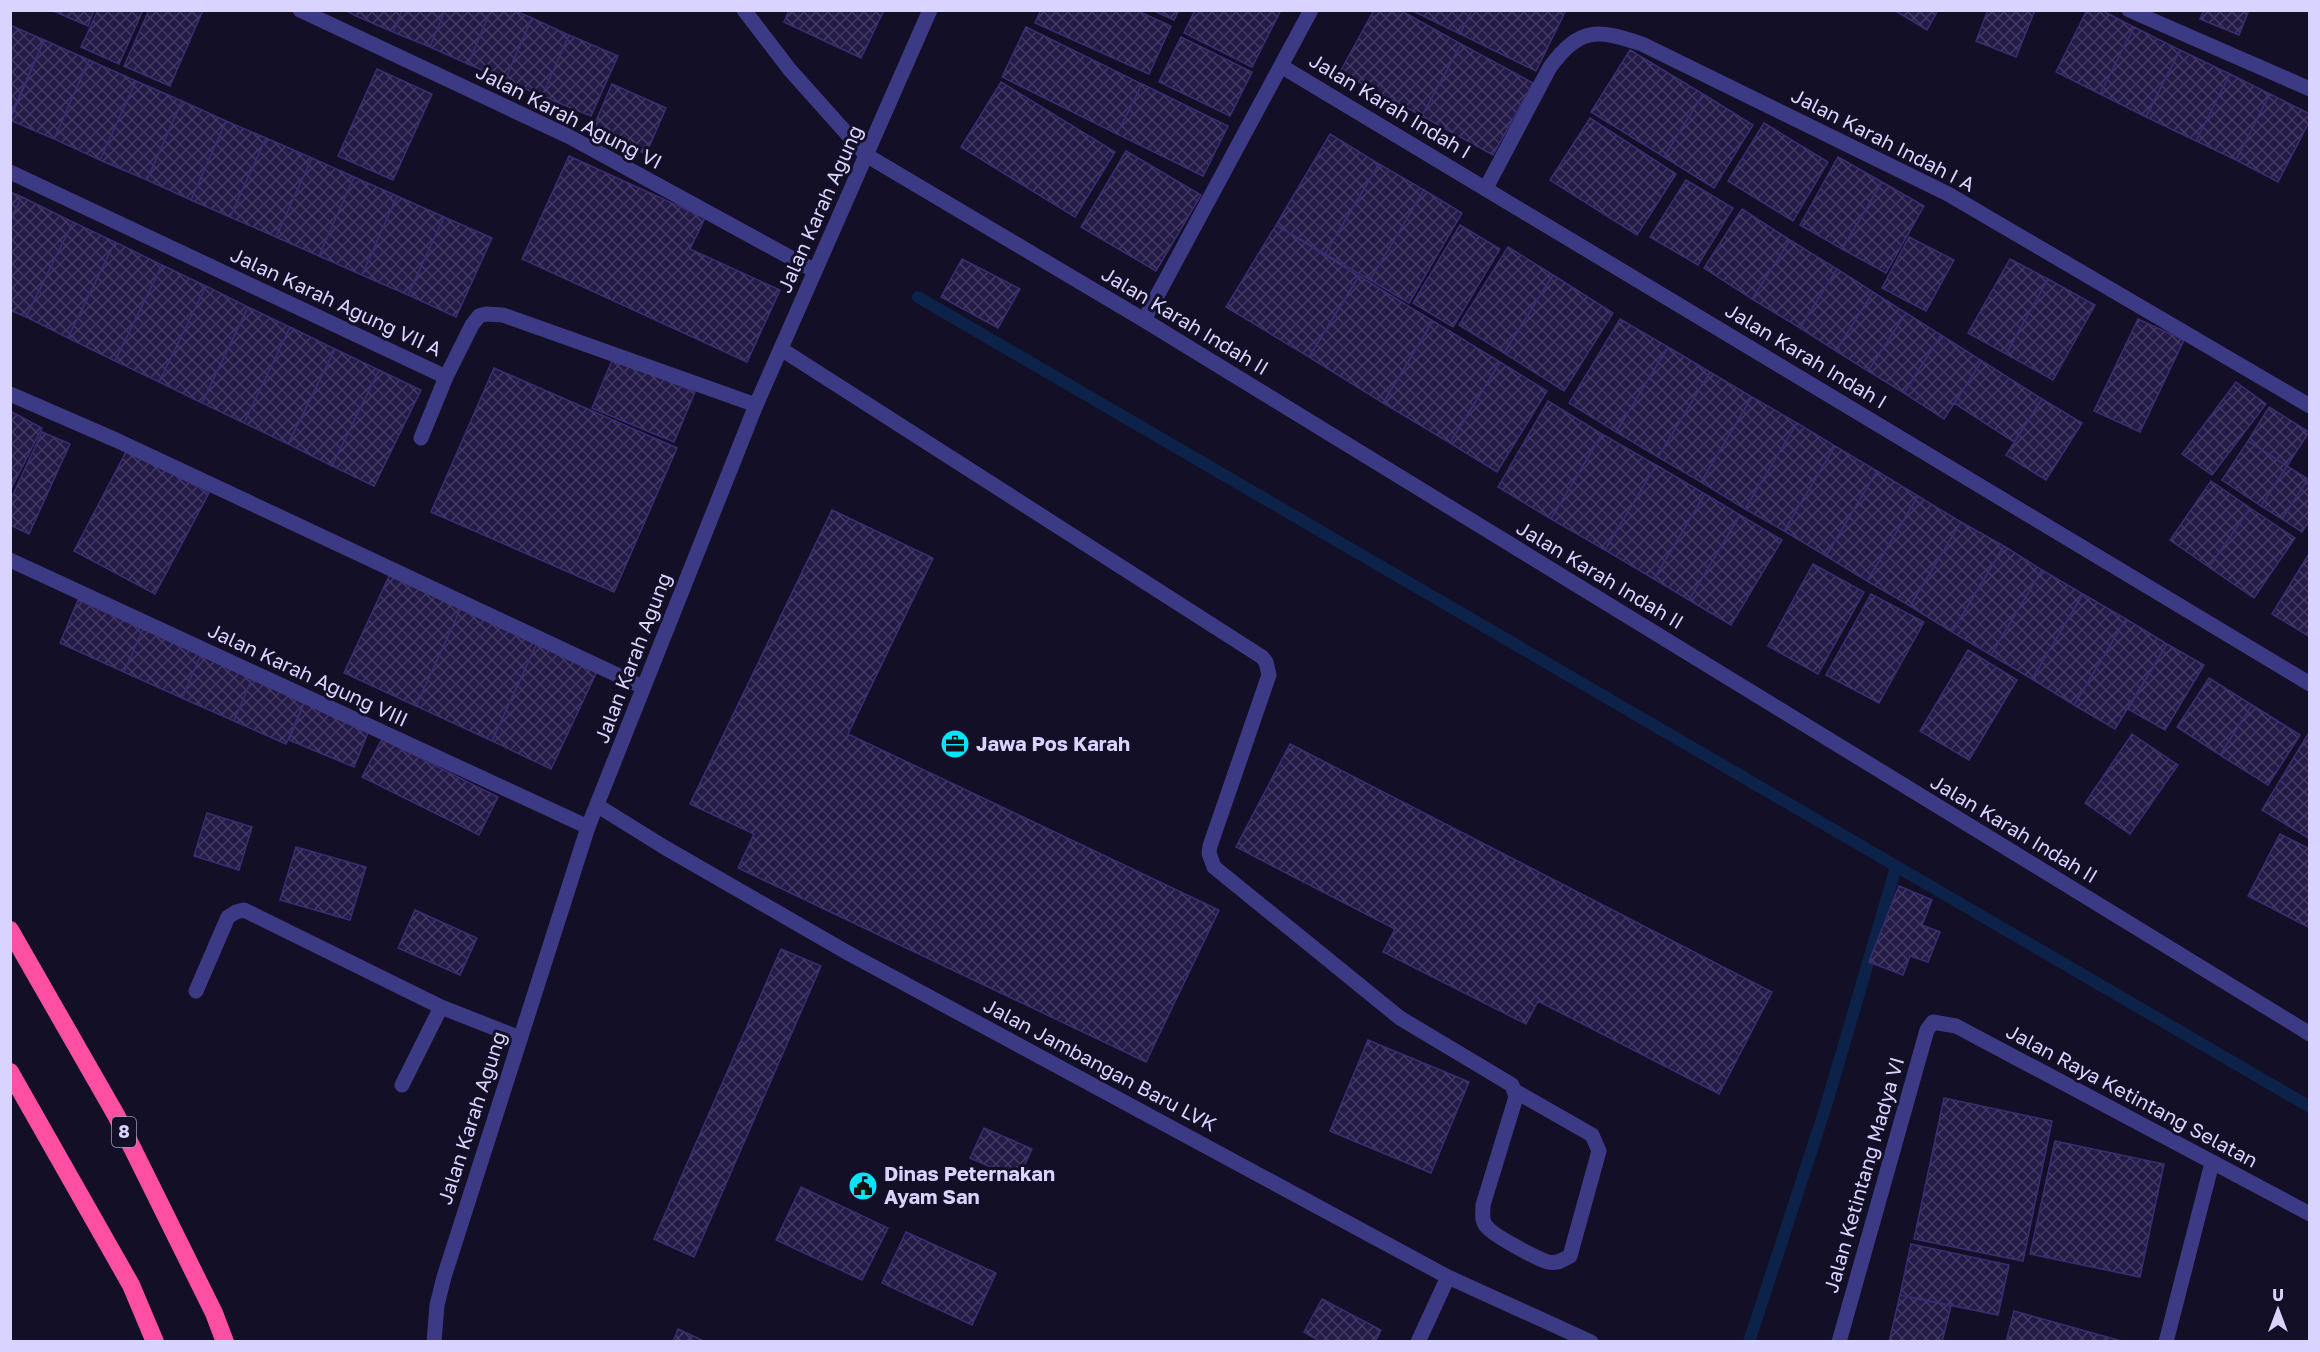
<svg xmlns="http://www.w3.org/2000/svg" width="2320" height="1352" font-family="'Golos Text',sans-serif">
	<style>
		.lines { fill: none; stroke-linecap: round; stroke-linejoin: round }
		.stream { stroke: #0c2248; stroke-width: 12 }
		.building { fill: url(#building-cross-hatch); stroke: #3b2d73; stroke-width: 1.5 }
		.service { stroke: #3d3a85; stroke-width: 15 }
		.minor { stroke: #3d3a85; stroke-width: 15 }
		.tertiary { stroke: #3d3a85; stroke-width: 15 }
		.motorway { stroke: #ff4fa3; stroke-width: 18 }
		.labels { text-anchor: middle; stroke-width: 6; stroke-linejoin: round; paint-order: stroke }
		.shield { fill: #130f26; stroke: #9e99be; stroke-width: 1.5 }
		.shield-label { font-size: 18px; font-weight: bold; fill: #d9d4ff }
		.street-label { font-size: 20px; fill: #d9d4ff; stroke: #130f26 }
		.poi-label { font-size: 20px; font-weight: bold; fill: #d9d4ff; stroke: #130f26; text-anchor: start }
	</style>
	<defs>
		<pattern id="building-cross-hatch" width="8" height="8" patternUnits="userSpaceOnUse" patternTransform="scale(1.5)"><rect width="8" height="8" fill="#241b47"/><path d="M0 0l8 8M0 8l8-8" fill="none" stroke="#433b63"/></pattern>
	</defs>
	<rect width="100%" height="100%" fill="#130f26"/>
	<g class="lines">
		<path class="stream" d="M918 297 2310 1107
			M1749 1342 1826 1106 1896 867"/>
	</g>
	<path class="building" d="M51 10H94L88 26Z
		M98 10H143L119 64 81 47Z
		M149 10H203L170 86 124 66Z
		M345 10H359L356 16Z
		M359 10H402L393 32 356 16Z
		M402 10H445L430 47 393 32Z
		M445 10H491L468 64 430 47Z
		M491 10H513L532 18 505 80 468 64Z
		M789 10H884L861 58 784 22Z
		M1041 10H1136L1171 26 1149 74 1035 23Z
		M1152 10H1179L1174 20Z
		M1195 10H1277L1280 12 1252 67 1184 33Z
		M1374 10H1400L1461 44 1422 116 1340 72Z
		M1411 10H1472L1460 34Z
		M1472 10H1566L1536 71 1460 34Z
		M1894 10H1938L1927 30Z
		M1988 10H2035L2016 57 1976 41Z
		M2087 10H2101L2134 27 2100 94 2056 72Z
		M2204 10H2249L2239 35 2200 19Z
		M532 18 569 35 542 96 505 80Z
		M10 25 44 40 10 117Z
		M1026 27 1142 84 1117 134 1002 77Z
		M2134 27 2180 50 2146 117 2100 94Z
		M569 35 618 56 591 116 542 96Z
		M1181 37 1252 72 1230 116 1159 82Z
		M44 40 89 60 54 139 10 120Z
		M1461 44 1533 83 1493 155 1422 116Z
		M1630 50 1703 94 1664 157 1591 112Z
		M2180 50 2230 74 2196 141 2146 117Z
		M89 60 136 81 100 160 54 139Z
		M377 69 432 94 393 180 338 156Z
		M2230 74 2270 94 2236 160 2196 141Z
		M136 81 182 101 147 180 100 160Z
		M1001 82 1115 152 1075 217 961 147Z
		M612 84 666 108 646 154 592 130Z
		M1142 84 1228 126 1203 176 1117 134Z
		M1703 94 1753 125 1714 188 1664 157Z
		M2270 94 2310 114V120L2278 182 2236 160Z
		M182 101 226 121 191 200 147 180Z
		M1590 118 1676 174 1637 235 1550 180Z
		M226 121 266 138 230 217 191 200Z
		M1764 123 1828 162 1793 221 1728 181Z
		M1330 134 1379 164 1325 254 1276 225Z
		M266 138 312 158 276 237 230 217Z
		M1126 151 1201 195 1156 271 1081 227Z
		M569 156 705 218 690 249 780 290 747 362 522 259Z
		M1838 157 1882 182 1842 249 1800 225Z
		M312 158 354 177 319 256 276 237Z
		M1379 164 1424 190 1370 280 1325 254Z
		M354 177 397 196 362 275 319 256Z
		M1686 180 1733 208 1698 265 1650 237Z
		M1882 182 1924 206 1886 273 1842 249Z
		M1424 190 1462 213 1409 303 1370 280Z
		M10 192 22 197 10 220Z
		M397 196 444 217 408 295 362 275Z
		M22 197 73 222 26 317 10 310V220Z
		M1742 209 1790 240 1752 299 1704 268Z
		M444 217 492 238 456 317 408 295Z
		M73 222 115 242 68 338 26 317Z
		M1276 225 1359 276 1309 357 1226 307Z
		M1460 225 1500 249 1453 327 1413 303Z
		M1909 237 1954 260 1926 311 1882 288Z
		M1790 240 1837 269 1800 328 1752 299Z
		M115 242 162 265 115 361 68 338Z
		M1508 247 1553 275 1504 353 1459 325Z
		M962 259 1020 289 998 328 941 297Z
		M2010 259 2048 279 2006 354 1968 333Z
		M162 265 206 286 159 382 115 361Z
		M1837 269 1873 292 1836 351 1800 328Z
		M1553 275 1613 313 1564 391 1504 353Z
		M1359 276 1433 321 1383 403 1309 357Z
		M2048 279 2095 305 2053 380 2006 354Z
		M206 286 248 307 202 403 159 382Z
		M1873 292 1906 313 1868 371 1836 351Z
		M248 307 290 327 244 423 202 403Z
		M1906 313 1941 335 1904 393 1868 371Z
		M1620 319 1668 347 1616 432 1569 403Z
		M2138 319 2184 340 2140 432 2094 411Z
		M1433 321 1500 362 1450 443 1383 403Z
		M290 327 335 349 288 444 244 423Z
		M1941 335 1982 361 1944 419 1904 393Z
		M1668 347 1710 372 1658 457 1616 432Z
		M335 349 379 370 332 466 288 444Z
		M613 358 695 392 674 442 592 408Z
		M1982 361 2042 399 2014 442 1954 403Z
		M1500 362 1547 391 1497 472 1450 443Z
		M494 368 677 448 614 592 431 512Z
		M379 370 421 390 374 486 332 466Z
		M1710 372 1752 397 1701 482 1658 457Z
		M2236 382 2266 404 2212 475 2182 454Z
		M1752 397 1797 423 1745 509 1701 482Z
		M2042 399 2082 423 2046 480 2006 455Z
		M1548 401 1602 434 1551 519 1498 487Z
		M2269 407 2309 432 2287 466 2248 441Z
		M10 411 42 428 10 491Z
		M1797 423 1835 446 1784 531 1745 509Z
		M42 432 70 444 29 534 10 525V501Z
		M1602 434 1656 465 1605 550 1551 519Z
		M2248 441 2287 466 2261 506 2222 480Z
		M1835 446 1877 471 1826 556 1784 531Z
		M127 450 209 493 155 594 74 551Z
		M1656 465 1705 494 1654 579 1605 550Z
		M2287 466 2308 479 2282 519 2261 506Z
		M1877 471 1918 496 1867 581 1826 556Z
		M2308 479 2310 480V520L2302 532 2282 519Z
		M2211 481 2250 508 2209 567 2170 540Z
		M1705 494 1740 515 1689 600 1654 579Z
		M1918 496 1961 522 1910 606 1867 581Z
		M2250 508 2295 538 2254 598 2209 567Z
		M832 510 933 558 848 734 1219 910 1146 1062 738 868 754 834 690 804Z
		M1740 515 1782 540 1731 625 1689 600Z
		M1961 522 2004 546 1952 632 1910 606Z
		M2004 546 2042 570 1991 655 1952 632Z
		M2310 552V637L2272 614Z
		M1813 564 1864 592 1818 674 1768 646Z
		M2042 570 2083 594 2032 679 1991 655Z
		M390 574 462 606 416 706 344 673Z
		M1871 594 1924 622 1879 703 1826 675Z
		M2083 594 2126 619 2074 705 2032 679Z
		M78 600 143 629 124 672 60 643Z
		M462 606 538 641 492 741 416 706Z
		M2126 619 2167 644 2115 729 2074 705Z
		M143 629 201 655 182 698 124 672Z
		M538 641 598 669 551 769 492 741Z
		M2167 644 2204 665 2165 730 2128 709Z
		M1968 650 2017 680 1969 760 1920 731Z
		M201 655 252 678 234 721 182 698Z
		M252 678 305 701 286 744 234 721Z
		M2209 678 2252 705 2220 755 2177 727Z
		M305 701 370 728 354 767 289 740Z
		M2252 705 2300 735 2268 785 2220 755Z
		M2310 731V839L2262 810Z
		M2132 734 2178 765 2130 834 2085 803Z
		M382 739 498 797 479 835 362 777Z
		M1290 744 1772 992 1719 1094 1538 1001 1526 1024 1383 952 1395 929 1236 847Z
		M207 813 252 827 239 870 194 856Z
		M2280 834 2310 849V928L2248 896Z
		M296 847 366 867 350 920 280 900Z
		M1899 886 1932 900 1922 925 1940 932 1928 962 1910 956 1903 975 1869 962Z
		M415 910 477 938 460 975 398 948Z
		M781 949 821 966 694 1257 654 1239Z
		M1368 1040 1469 1082 1431 1173 1330 1131Z
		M1944 1098 2052 1121 2023 1261 1914 1239Z
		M984 1128 1032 1149 1018 1179 970 1158Z
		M2055 1141 2164 1164 2140 1277 2030 1254Z
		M801 1187 888 1228 862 1280 776 1240Z
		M906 1232 996 1273 972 1325 882 1283Z
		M1911 1244 2009 1265 1998 1315 1900 1295Z
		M1900 1295 1951 1306 1942 1342H1889Z
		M1322 1299 1381 1330 1375 1342H1321L1304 1332Z
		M2014 1311 2125 1342H2006Z
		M678 1329 706 1342H673Z"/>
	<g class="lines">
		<path class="service" d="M781 349 1262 657 1266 662 1269 675 1210 846 1209 853 1214 867 1400 1018 1512 1085 1516 1097 1483 1205C1483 1214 1481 1221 1487 1227 1494 1236 1536 1258 1548 1262 1557 1264 1563 1260 1570 1256L1599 1151 1592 1135 1515 1091
			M196 991 228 917 236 912 244 910 441 1007 520 1038
			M402 1085 441 1007"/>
		<path class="minor" d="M300 10 570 137 815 271
			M744 10 790 70 866 155 1144 320 2310 1034
			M2129 10 2310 89
			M1281 66 2310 684
			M10 172 446 377 472 325 479 316 486 314 503 315 756 405
			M1486 188 1550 67C1580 27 1597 29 1642 44L1948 194 2310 406
			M1144 320 1311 10
			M10 394 116 440 643 687
			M421 438 446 377
			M10 560 588 827
			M598 806 664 847 848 953 1448 1277 1591 1342
			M1418 1342 1448 1277
			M1839 1342 1927 1030 1933 1022 1956 1026 2310 1214
			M2166 1342 2212 1163"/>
		<path class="tertiary" d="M434 1342 437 1305 444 1277 588 827 756 405 930 10"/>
		<path class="motorway" d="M10 930 116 1115 214 1313 225 1342
			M10 1072 131 1285 155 1342"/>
	</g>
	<defs>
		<g id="office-disc" transform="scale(1.5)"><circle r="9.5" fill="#00e5ff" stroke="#130f26"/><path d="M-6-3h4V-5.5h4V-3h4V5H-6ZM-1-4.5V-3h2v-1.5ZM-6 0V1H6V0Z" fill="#111"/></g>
		<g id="civic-disc" transform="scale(1.5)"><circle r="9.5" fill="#00e5ff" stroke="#130f26"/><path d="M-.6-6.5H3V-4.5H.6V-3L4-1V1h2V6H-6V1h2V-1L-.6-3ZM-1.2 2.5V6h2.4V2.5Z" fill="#111"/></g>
	</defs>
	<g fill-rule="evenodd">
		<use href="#office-disc" x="955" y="744"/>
		<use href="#civic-disc" x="863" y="1186"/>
	</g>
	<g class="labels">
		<rect class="shield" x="112" y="1117" width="24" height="30" rx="4.5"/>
		<g class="shield-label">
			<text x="124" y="1138">8</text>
		</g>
		<g class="street-label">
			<text transform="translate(1390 106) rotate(31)" y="7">Jalan Karah Indah I</text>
			<text transform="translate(569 117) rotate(27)" y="7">Jalan Karah Agung VI</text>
			<text transform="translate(1883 140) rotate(27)" y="7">Jalan Karah Indah I A</text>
			<text transform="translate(820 209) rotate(-66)" y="7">Jalan Karah Agung</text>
			<text transform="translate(336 302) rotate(25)" y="7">Jalan Karah Agung VII A</text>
			<text transform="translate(1185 321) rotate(31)" y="7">Jalan Karah Indah II</text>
			<text transform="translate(1806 356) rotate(31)" y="7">Jalan Karah Indah I</text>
			<text transform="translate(1600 575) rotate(31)" y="7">Jalan Karah Indah II</text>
			<text transform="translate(633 658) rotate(-69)" y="7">Jalan Karah Agung</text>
			<text transform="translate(308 675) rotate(25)" y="7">Jalan Karah Agung VIII</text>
			<text transform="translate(2014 829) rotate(31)" y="7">Jalan Karah Indah II</text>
			<text transform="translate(1100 1065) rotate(28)" y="7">Jalan Jambangan Baru LVK</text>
			<text transform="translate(2132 1096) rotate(28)" y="7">Jalan Raya Ketintang Selatan</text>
			<text transform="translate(472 1118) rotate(-72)" y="7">Jalan Karah Agung</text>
			<text transform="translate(1864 1175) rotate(-74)" y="7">Jalan Ketintang Madya VI</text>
		</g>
		<g class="poi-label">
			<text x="976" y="751">Jawa Pos Karah</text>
			<text x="884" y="1181">Dinas Peternakan<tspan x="884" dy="23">Ayam San</tspan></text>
		</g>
	</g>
	<rect width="2320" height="1352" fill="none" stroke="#d9d4ff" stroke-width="24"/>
	<g transform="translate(2278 1310)" stroke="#130f26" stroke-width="4.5" paint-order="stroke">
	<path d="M0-4.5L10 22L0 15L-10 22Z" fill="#d9d4ff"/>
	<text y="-9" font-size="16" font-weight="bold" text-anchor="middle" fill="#d9d4ff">U</text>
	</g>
</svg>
